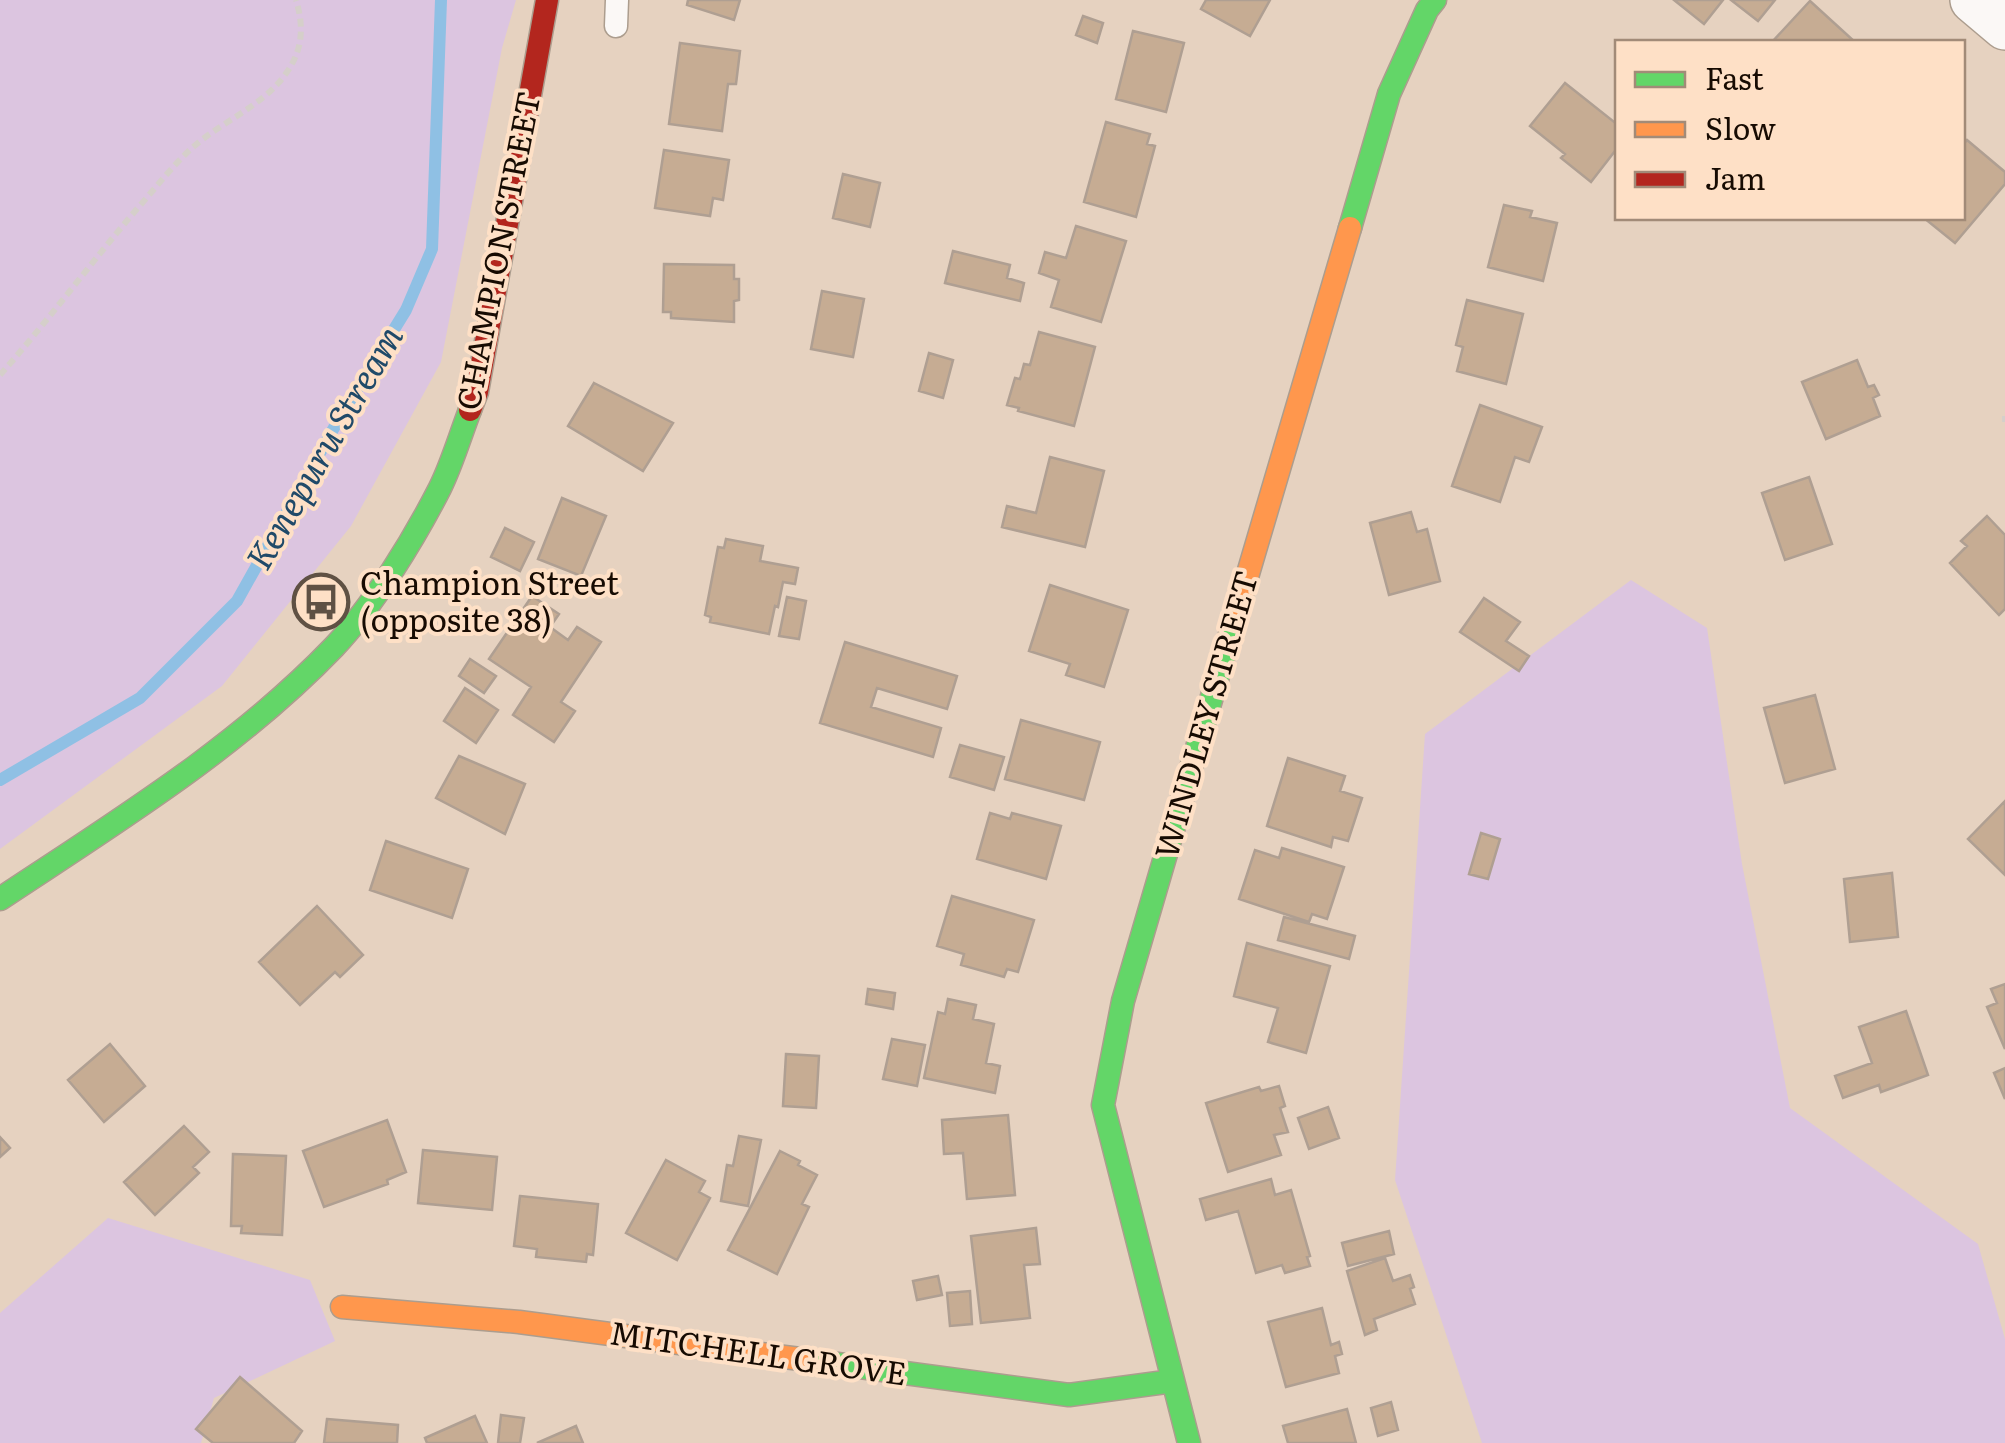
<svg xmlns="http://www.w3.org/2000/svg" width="2005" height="1443" font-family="Literata,serif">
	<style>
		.green { fill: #dcc5e0 }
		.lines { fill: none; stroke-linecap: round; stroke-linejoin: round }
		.stream { stroke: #8fc0e4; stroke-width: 12 }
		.building { fill: #c6ac93; stroke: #af9f92; stroke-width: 2.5 }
		.lane-casing { stroke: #ac9d8e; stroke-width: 25 }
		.street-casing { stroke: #ac9d8e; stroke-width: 48 }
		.fast-casing { stroke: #ac9d8e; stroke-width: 25 }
		.slow-casing { stroke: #ac9d8e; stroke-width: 25 }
		.jam-casing { stroke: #ac9d8e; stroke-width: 25 }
		.path { stroke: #d5cfca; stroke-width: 6; stroke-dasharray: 8 5; stroke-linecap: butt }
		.lane { stroke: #fbf8f6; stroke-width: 22 }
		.street { stroke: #fbf8f6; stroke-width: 45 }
		.fast { stroke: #63d668; stroke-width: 22 }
		.slow { stroke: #ff974d; stroke-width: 22 }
		.jam { stroke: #b3261e; stroke-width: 22 }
		.labels { text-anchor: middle; stroke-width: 8; stroke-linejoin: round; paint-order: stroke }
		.street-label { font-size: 32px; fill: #170b02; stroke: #fee0c6 }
		.poi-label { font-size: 32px; fill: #170b02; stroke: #fee0c6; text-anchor: start }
		.water-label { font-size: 35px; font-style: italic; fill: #204a69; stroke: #fee0c6 }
	</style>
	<rect width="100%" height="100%" fill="#e6d2c0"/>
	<path class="green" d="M0 0H516L502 48 441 362 351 526 222 686 0 849Z
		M1631 580 1707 628 1742 864 1790 1108 1978 1244 2005 1339V1443H1482L1395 1180 1425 734Z
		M108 1218 310 1280 335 1341 214 1398 201 1443H0V1313Z"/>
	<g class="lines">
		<path class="stream" d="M0 780 140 698 237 601 340 417 406 310 432 249 441 0"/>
	</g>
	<path class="building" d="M688 0H740L734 20 687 5Z
		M1206 0H1270L1250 36 1201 9Z
		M1674 0H1723L1704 24Z
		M1731 0H1775L1758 21Z
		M1810 1 1855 42H1772Z
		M1083 16 1103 23 1097 43 1076 35Z
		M1133 31 1184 43 1166 112 1116 99Z
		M680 43 740 51 736 84H728L722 131 669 124Z
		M1565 83 1618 125V147L1591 182 1561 158 1565 154 1530 126Z
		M1106 122 1150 134 1147 144 1155 146 1136 217 1084 202Z
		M1967 140 2005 172V184L1955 243 1924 218H1962V146Z
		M664 150 729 160 723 200 713 198 710 216 655 208Z
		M843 174 880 183 870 227 833 218Z
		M1504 205 1532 211 1530 217 1557 223 1543 281 1488 267Z
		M1076 226 1126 241 1101 322 1051 307 1059 280 1039 273 1045 252 1066 258Z
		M953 251 1010 265 1007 278 1024 283 1020 301 945 283Z
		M664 264 734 265V279H739V300L734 301V322L671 318V312H663Z
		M822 291 864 299 853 357 811 349Z
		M1467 300 1523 314 1506 384 1457 371 1463 347 1456 345Z
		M1039 332 1095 347 1074 426 1018 411 1019 408 1007 405 1015 378 1020 379 1024 364 1030 365Z
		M929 353 953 360 943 398 919 391Z
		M1857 360 1868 387 1874 385 1879 395 1873 398 1880 416 1826 439 1802 382Z
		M594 383 673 423 643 471 568 426Z
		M1480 405 1542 427 1529 462 1515 457 1500 502 1452 486Z
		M1050 457 1104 471 1085 547 1002 527 1007 506 1036 513Z
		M1809 477 1832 544 1785 560 1762 493Z
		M562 498 606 516 581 576 538 559Z
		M1411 512 1417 532 1427 529 1440 581 1389 595 1370 523Z
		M1987 516 2005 535V609L1999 615 1950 563 1967 546 1961 541Z
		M505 528 534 542 520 571 491 557Z
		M726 539 763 546 760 561 798 568 795 584 783 582 778 607 775 606 769 634 710 622 711 617 705 615 718 547 724 548Z
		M1050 585 1128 610 1104 687 1066 675 1070 664 1029 651Z
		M532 596 559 614 550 627 568 640 577 627 601 642 561 702 575 711 554 742 513 715 531 687 489 659Z
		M787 597 806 601 799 639 779 636Z
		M1484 598 1520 622 1506 641 1529 656 1519 671 1460 632Z
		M845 642 957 676 947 709 877 688 871 707 941 728 933 757 820 723Z
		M470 659 496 676 484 693 459 676Z
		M465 688 498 710 476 743 444 721Z
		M1815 695 1835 769 1785 783 1764 708Z
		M1021 720 1100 742 1084 800 1005 779Z
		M960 745 1004 757 994 790 950 777Z
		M459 756 525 784 505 834 436 798Z
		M1288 758 1345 776 1340 791 1362 798 1348 841 1333 837 1331 847 1267 826Z
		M2005 801V875L1968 839Z
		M990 813 1010 819 1012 813 1061 826 1046 879 977 859Z
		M1481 833 1500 839 1488 879 1469 874Z
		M386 841 468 869 452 918 370 890Z
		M1282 848 1344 867 1327 919 1312 914 1309 922 1239 899 1255 850 1279 858Z
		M1892 873 1898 937 1850 942 1844 879Z
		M952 896 1034 920 1018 972 1007 969 1004 977 961 965 964 954 937 946Z
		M317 906 363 955 340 977 335 972 300 1005 259 962Z
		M1284 917 1355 936 1349 959 1278 940Z
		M1247 943 1330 966 1306 1053 1268 1042 1278 1008 1234 996Z
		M2005 984V1049L1987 1007 1997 1003 1991 989Z
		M868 989 895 993 893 1009 866 1004Z
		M948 999 976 1005 973 1019 994 1024 986 1063 1000 1066 995 1093 924 1078 938 1012 945 1014Z
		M1906 1011 1928 1075 1881 1092 1879 1085 1843 1098 1835 1076 1872 1063 1859 1027Z
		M892 1039 925 1045 917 1086 883 1079Z
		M110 1044 145 1086 104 1122 68 1080Z
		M786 1054 819 1056 816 1108 783 1106Z
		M2005 1068V1099L1994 1073Z
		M1279 1086 1285 1106 1280 1108 1288 1132 1274 1135 1281 1155 1228 1172 1206 1103 1259 1087 1261 1091Z
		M1328 1107 1339 1138 1309 1149 1298 1118Z
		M1008 1115 1015 1195 967 1199 963 1153 944 1154 942 1120Z
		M387 1120 406 1172 387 1180 388 1184 324 1207 303 1151Z
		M184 1126 209 1152 193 1167 199 1173 155 1215 124 1182Z
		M739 1136 761 1140 748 1206 721 1201 727 1165 733 1166Z
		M0 1137 10 1148 0 1157Z
		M423 1150 497 1157 492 1210 418 1203Z
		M780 1151 800 1161 798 1165 817 1175 802 1204 809 1207 777 1274 728 1250Z
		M233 1154 286 1156 282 1235 241 1233 242 1226H231Z
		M666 1160 705 1181 699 1192 710 1198 677 1260 626 1233Z
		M1271 1179 1275 1195 1291 1190 1310 1256 1307 1257 1310 1266 1285 1273 1282 1265 1256 1273 1238 1211 1206 1220 1200 1199Z
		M520 1196 598 1204 593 1255 587 1254 586 1262 536 1257 537 1249 514 1246Z
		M1036 1228 1040 1264 1024 1265 1030 1318 981 1323 971 1236Z
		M1389 1231 1394 1254 1348 1266 1342 1243Z
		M1385 1258 1393 1281 1410 1275 1414 1287 1410 1289 1415 1304 1374 1319 1377 1330 1365 1335 1347 1271Z
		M938 1276 942 1295 917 1300 913 1281Z
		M970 1291 972 1324 950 1326 947 1293Z
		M1322 1308 1331 1345 1339 1342 1342 1354 1335 1356 1339 1373 1286 1387 1268 1322Z
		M240 1377 302 1431 294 1443H213L196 1429Z
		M1391 1402 1398 1430 1378 1436 1371 1408Z
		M1347 1409 1356 1443H1288L1283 1426Z
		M501 1415 524 1418 520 1443H498Z
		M475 1416 487 1443H427L425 1438Z
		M327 1419 398 1425 397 1443H324Z
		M576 1426 583 1443H537Z"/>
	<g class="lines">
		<g class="lane-casing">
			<path id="lane" d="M616 26 617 0"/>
		</g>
		<g class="street-casing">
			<path id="street" d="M1973 0 2005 27"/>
		</g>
		<g class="fast-casing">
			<path id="fast" d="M1350 228 1389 94 1427 10 1435 0
				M0 899C116 822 237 748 334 647 373 606 414 539 440 488 452 464 460 436 470 410
				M800 1359 1069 1395 1173 1381
				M1189 1443 1103 1105 1123 1001 1237 611"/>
		</g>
		<g class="slow-casing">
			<path id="slow" d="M1237 611 1350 228
				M342 1307 519 1322 800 1359"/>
		</g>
		<g class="jam-casing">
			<path id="jam" d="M470 410 477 392 547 0"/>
		</g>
		<path class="path" d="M0 375C47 322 90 264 136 210 154 190 172 166 192 148 222 121 264 106 287 72 303 49 304 26 296 0
			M2005 416V422"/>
		<use href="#lane" class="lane"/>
		<use href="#street" class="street"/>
		<use href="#fast" class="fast"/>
		<use href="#slow" class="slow"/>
		<use href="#jam" class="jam"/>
	</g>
	<defs>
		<g id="bus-ring" transform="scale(2.875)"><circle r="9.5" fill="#fee0c6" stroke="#5f5144" stroke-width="1.5"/><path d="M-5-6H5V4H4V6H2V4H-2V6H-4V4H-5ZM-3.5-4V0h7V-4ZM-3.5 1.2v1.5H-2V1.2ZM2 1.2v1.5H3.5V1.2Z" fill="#5f5144"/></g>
	</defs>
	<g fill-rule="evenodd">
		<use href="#bus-ring" x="321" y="602"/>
	</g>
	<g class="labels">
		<g class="street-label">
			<text transform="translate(499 251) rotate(-79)" y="11">CHAMPION STREET</text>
			<text transform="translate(1207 715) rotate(-74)" y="11">WINDLEY STREET</text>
			<text transform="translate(758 1354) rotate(8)" y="11">MITCHELL GROVE</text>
		</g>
		<g class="poi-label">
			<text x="360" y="595">Champion Street<tspan x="360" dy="37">(opposite 38)</tspan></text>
		</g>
		<g class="water-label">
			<text transform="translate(325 448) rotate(-60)" y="12">Kenepuru Stream</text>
		</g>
	</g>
	<rect x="1615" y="40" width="350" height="180" fill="#fee0c6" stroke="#a28b78" stroke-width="2.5"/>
	<rect x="1635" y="72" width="50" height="15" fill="#63d668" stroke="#a28b78" stroke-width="2.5"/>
	<text x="1705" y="90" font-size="30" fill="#170b02">Fast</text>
	<rect x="1635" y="122" width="50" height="15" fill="#ff974d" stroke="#a28b78" stroke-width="2.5"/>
	<text x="1705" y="140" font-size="30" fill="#170b02">Slow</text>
	<rect x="1635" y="172" width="50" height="15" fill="#b3261e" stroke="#a28b78" stroke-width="2.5"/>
	<text x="1705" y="190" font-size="30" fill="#170b02">Jam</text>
</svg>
